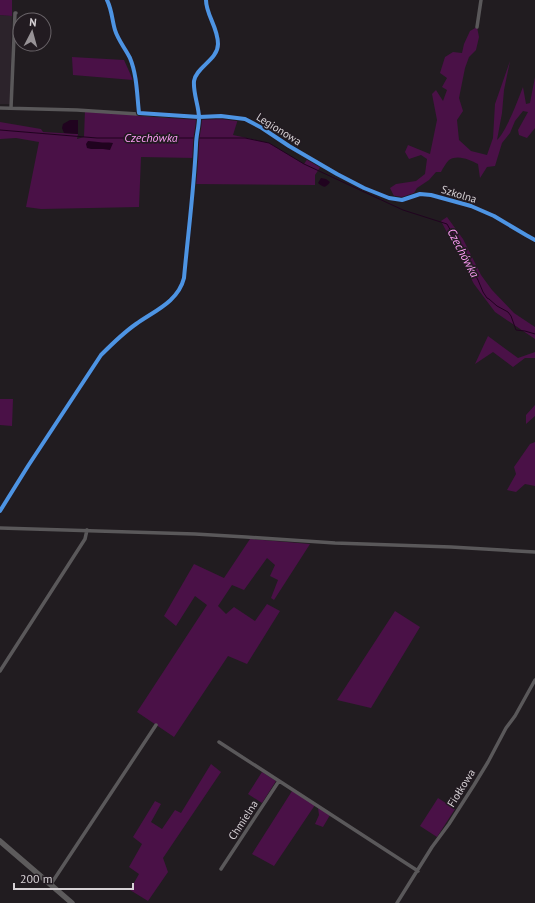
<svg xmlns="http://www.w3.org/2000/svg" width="535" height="903" font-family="'PT Sans',sans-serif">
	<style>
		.built { fill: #2c232b }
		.green { fill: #4a1147 }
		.water { fill: #20031f }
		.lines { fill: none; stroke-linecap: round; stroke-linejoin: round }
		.stream { stroke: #20031f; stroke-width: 1 }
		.minor { stroke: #5a585a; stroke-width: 3.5 }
		.secondary { stroke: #5d5b5c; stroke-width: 5.5 }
		.cycleway-casing { stroke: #221b21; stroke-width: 6 }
		.cycleway { stroke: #4d94e3; stroke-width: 4 }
		.labels { text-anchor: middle; stroke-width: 3.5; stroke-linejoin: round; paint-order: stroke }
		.street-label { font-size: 11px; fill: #d6d1d5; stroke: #221b21 }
		.water-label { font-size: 12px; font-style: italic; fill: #fc9cf4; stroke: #221b21 }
	</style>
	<rect width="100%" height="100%" fill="#211c20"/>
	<path class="built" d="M0 15 12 16 10 104H0Z"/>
	<path class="green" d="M0 0H12V16L0 15Z
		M477 27 479 37 476 50 469 57 465 68 459 98 463 111 457 120 459 140 471 151 487 155 493 138 495 104 510 61 504 90 502 113 497 140C506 132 518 100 523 87L526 104 530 103 535 77V128L527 138 519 135 518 130 528 112 523 111 515 121 510 133 502 143 495 166 487 167 480 178 478 164C470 160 458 154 449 160 446 163 443 168 441 172H436L429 180 417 188 414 193 410 196 402 198H395L390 188 396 184 416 181 425 174 427 159 421 155 409 159 405 152 408 145 430 154 437 120 432 94 436 90 443 101 447 90 442 87 447 78 440 73 445 57 453 52 462 53 464 44 470 31Z
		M72 57 124 60 133 80 73 75Z
		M85 110 229 118 238 119 233 135 269 143 304 164 308 158 321 166 315 175V185L193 184 195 158 141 157 139 207 41 209 26 207 39 142 16 138 0 139V122L41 129 43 132 78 134 77 139 84 137Z
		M447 217 463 239 481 275 492 290 514 313 535 327V339L495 312 474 284 441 221Z
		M488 336 518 358 535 352V358H525L513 367 493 352 475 364Z
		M0 399H13L12 426 0 425Z
		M535 405V416L526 424V415Z
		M535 442V486L525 484 516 492 507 490 516 474 514 467 530 444Z
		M250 539 310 544 274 600 271 598 278 580 270 576 275 565 267 558 244 590 232 585 218 606 226 614 234 607 255 621 267 604 280 611 247 664 228 656 174 737 137 712 207 605 195 596 176 626 164 616 194 564 224 578Z
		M395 611 420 627 371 708 337 700Z
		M211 764 221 772 163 858 168 872 148 901 130 890 139 874 129 867 142 844 133 837 155 801 161 804 151 822 162 829 175 810 181 813Z
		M262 772 276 781 262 803 248 794Z
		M292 791 315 805 274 866 252 854Z
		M438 798 455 809 437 837 420 826Z
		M318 808 330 815 323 827 315 824 319 815Z"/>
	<path class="water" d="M70 120H78V134L64 133 62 128 63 124Z
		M88 141C92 141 95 142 98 142 104 143 107 142 113 143L110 150 103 149H91L87 148 86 144Z
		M321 178 326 179 330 182C325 189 323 187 318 183Z"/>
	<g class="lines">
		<path class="stream" d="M0 130 97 138H195
			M198 138H245L269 143 304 164 403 210 447 224 478 280 483 292 487 298 489 299 497 306 508 312 511 316 516 330 525 331 535 334"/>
		<path class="minor" d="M107 0C112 10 112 20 115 30 118 40 125 48 130 58 137 75 137 95 139 113
			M477 27 481 0
			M0 108 77 110 168 116 199 117 221 116 245 119 262 128 289 146 337 174 364 188 389 198 402 200 420 194 431 195 471 206 494 216 526 235 535 240
			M11 108 15 13H16
			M0 511 28 466 101 355C112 344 123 333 136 324 154 311 178 302 184 278 188 234 194 189 196 145 196 136 199 127 199 118 199 106 193 94 194 81 196 67 218 60 218 44 218 27 206 15 206 0
			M0 528 195 534 246 537 335 543 451 547 535 552
			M0 671 85 539 87 530
			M219 742 418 871
			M221 869 279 781
			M51 884 156 725
			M397 903 432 847 449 824 474 785 488 762 506 728 515 716 535 680"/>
		<path class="secondary" d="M0 841 72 903"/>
		<g class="cycleway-casing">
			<path id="cycleway" d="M107 0C112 10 112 20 115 30 118 40 125 48 130 58 137 75 137 95 139 113L199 117 221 116 245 119 262 128 289 146 337 174 364 188 389 198 402 200 420 194 431 195 471 206 494 216 526 235 535 240
				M0 511 28 466 101 355C112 344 123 333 136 324 154 311 178 302 184 278 188 234 194 189 196 145 196 136 199 127 199 118 199 106 193 94 194 81 196 67 218 60 218 44 218 27 206 15 206 0"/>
		</g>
		<use href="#cycleway" class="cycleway"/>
	</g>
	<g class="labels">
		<g class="street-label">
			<text transform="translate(279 129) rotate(32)" y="4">Legionowa</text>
			<text transform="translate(459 194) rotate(17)" y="4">Szkolna</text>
			<text transform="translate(461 788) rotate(-58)" y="4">Fiołkowa</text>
			<text transform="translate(243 820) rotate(-57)" y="4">Chmielna</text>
		</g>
		<g class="water-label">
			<text x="151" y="142">Czechówka</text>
			<text transform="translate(463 253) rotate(62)" y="4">Czechówka</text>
		</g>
	</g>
	<g transform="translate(32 32) rotate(6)"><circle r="19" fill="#221b21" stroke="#6a6469"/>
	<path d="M0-3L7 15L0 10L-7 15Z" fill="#979296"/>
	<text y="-6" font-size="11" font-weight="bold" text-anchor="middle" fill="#d6d1d5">N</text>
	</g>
	<path d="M14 883v6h119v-6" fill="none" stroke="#d6d1d5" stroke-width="2"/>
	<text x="20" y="883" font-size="12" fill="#d6d1d5" stroke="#221b21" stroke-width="3" paint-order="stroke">200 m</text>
</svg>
